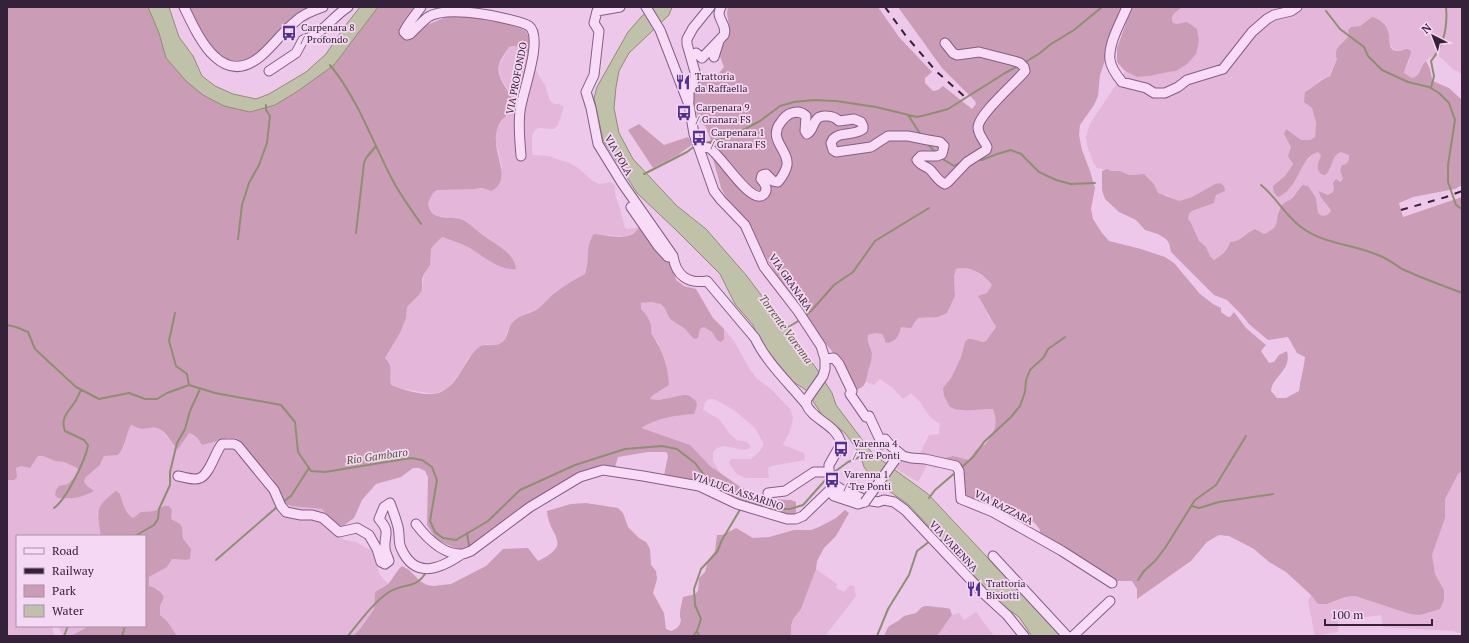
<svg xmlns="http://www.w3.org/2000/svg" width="1469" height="643" font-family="'PT Serif',serif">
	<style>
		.farmland { fill: #e3b6da }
		.green { fill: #cb9cb5 }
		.water { fill: #c0c1a9; stroke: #8d906f }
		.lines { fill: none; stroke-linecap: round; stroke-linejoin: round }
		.stream { stroke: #8d906f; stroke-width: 2 }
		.minor-casing { stroke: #845d89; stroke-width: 11 }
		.minor { stroke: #f8dbf7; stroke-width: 9 }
		.rail { stroke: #36213a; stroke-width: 2; stroke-dasharray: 7 7; stroke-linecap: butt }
		.minor-bridge-casing { stroke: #845d89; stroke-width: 11; stroke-linecap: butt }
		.minor-bridge { stroke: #f8dbf7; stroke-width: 9 }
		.labels { text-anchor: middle; stroke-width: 3.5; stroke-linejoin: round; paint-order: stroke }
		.poi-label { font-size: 10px; fill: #36213a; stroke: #f5d8f3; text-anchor: start }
		.street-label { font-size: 10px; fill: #36213a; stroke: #f5d8f3 }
		.water-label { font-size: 11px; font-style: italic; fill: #4d5930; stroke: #f5d8f3 }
	</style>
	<rect width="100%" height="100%" fill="#edc8eb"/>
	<path class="farmland" d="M1182 7H1462V74L1453 69 1439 56 1430 57 1423 64 1420 73 1417 77 1412 78 1404 73 1405 68 1410 60 1407 49 1398 51 1393 49 1388 41 1389 32 1372 17 1360 26 1351 27 1347 39 1339 46 1337 59 1329 76 1320 80 1314 87 1305 92 1312 108 1316 123 1315 137 1310 140H1301L1297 138 1290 132 1284 134 1291 147V160L1293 164 1285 176 1273 186V190L1275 195 1290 189 1299 170 1314 153 1318 152 1321 156 1317 166 1329 171 1333 157 1337 153 1341 152H1346L1349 155V160L1346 164 1342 165 1340 170 1343 179 1334 188 1333 192 1328 195 1320 191 1322 200 1329 206 1331 211 1327 215 1322 216 1318 213 1316 198 1299 188 1297 192 1291 199 1282 204 1278 213V222L1273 230 1264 235 1256 229 1251 230 1214 260 1210 256 1206 247 1199 241 1191 223 1188 219 1189 214 1192 211 1214 203 1216 195 1215 184 1192 197 1179 201 1174 200 1167 195H1162L1158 193 1154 184 1139 174 1129 175 1120 171H1111L1097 168 1093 162 1087 145 1086 137 1090 124 1125 71 1137 77 1150 76 1163 73 1176 71 1187 22 1177 24 1172 23 1171 19 1172 14Z
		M514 45 519 47 528 54 539 76 545 85 550 101 554 104H559L564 107 558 125 554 129 539 128 535 130 532 135V150L533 155 548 156 569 163 578 168 594 182 600 184 611 182 615 186V195L619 205 625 228 629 229 639 227 637 231 625 237 609 235 590 239 587 268 585 274 572 281 555 292 539 308 520 317 507 332 506 339 501 344 493 345 486 344 468 358 461 371 448 388 435 394 398 388 391 385 389 378 391 370 390 363 385 358 400 333 406 318 407 307 419 295 422 290 424 274 430 265 431 249 434 245 442 237 452 240 468 247 500 266 498 246 480 234 468 223 459 219 437 216 432 213 428 203 433 193 437 190 486 188 502 168 496 142V132L501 122 513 109 514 104 513 99 500 76 499 66 509 47Z
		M964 267 973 270 987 279 992 285 987 293 979 296 985 306 989 317 996 327 986 341 983 342 980 341 964 346 961 357 951 378 948 381 950 407 962 411 983 409H993L997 419 996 427 986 443 977 448 973 453 969 460 953 456 945 458 937 468 927 465 918 482 895 468 902 459 910 462H916L929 435 939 434 940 424 930 417 920 402 911 393 903 399 893 388 880 379 874 385 866 382 867 374 872 358V350L867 340 868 335 875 333 882 334 884 340 900 331 901 327 915 324 918 318H926L947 313 955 296 954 272 956 269Z
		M651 302 661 304 664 307 670 319 685 329 694 339 700 329 704 327 712 332 717 340 724 339V329L734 341 749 368 757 379 771 389 790 409 793 418 791 428 783 445 804 453 805 460 772 466 768 468 769 478H746L737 474 729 463 731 459H751L759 452 763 446V442L755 428 734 410 714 399H709L705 402 703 410 719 419 730 434 737 440 747 442 750 445V448L745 450 724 446 717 448 713 452V461L721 474 703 460 640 428 653 421 676 415 694 414 683 395 659 400 650 399 653 395 659 344 651 333 652 328 641 309V303Z
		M130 425 142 429 151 427 159 429 163 432 174 446 189 433 193 435 200 441 236 438 240 441 249 454 260 467 272 477 280 493 306 508 322 509 332 518 331 529 335 534 345 540 356 542 372 551 380 575 388 584 381 587 375 593 374 609 360 629 353 636H177L167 621 160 615V606L164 597 162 593 158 589 149 586 148 581 149 577 167 567 172 559 186 560 190 559 191 549 183 537 182 528 171 519 172 510 141 512 133 518 129 516 126 512 120 494 97 513 101 536H17V626H52L54 636H7V480H14L16 468 38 456H43L55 461 64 462 77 468 79 473 68 484 86 485 84 481 86 477 100 465 104 456 118 455 124 447 126 435Z
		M1462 471V634L1453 631 1383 627 1381 615 1338 621V632L1315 636 1308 601 1311 595 1318 604H1327L1345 597 1355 596 1410 614 1444 590 1435 574 1432 555 1445 518V499L1458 474Z
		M816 569 837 584 836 588 844 592 850 585 854 586 856 596 825 636H791V626L793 619 801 609Z
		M976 612 994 636H937L952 615 959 613 964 620Z
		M58 626H89L71 636H63Z"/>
	<path class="green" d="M7 7H148L159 33 166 58 250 112 275 105 298 91 334 65 378 7H416L401 27C408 27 417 28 423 26 432 24 440 18 449 17 475 12 502 22 525 30L530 39 528 54C522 49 517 44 509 47 506 52 500 59 499 65 496 75 505 86 509 93 511 97 514 101 514 105 514 112 505 116 501 121 497 127 495 135 496 142 496 157 511 182 491 191 485 188 481 187 475 189L437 190 433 193 428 203C429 207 430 211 433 214 440 219 452 217 460 219 469 222 473 228 480 233 491 242 515 252 516 269 499 271 482 255 468 247 460 243 451 240 442 237L434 245 431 249 430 265 424 274 422 279V290L419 295 407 307 406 318 400 333 385 358C395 368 388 373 391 385 403 390 429 398 441 392 459 384 464 360 478 348 485 342 493 348 501 343 509 339 507 327 514 321 521 314 531 314 539 308 545 303 550 296 556 292 565 285 575 279 585 274 590 261 585 245 594 234 609 235 631 243 639 227L672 266 676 280 684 286 696 289 713 318 724 329V339L721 342 717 340 712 332 704 327 700 329 698 338 694 339 685 329 670 319 664 307 661 304 651 302 641 303V309C647 315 653 324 651 333 662 349 668 366 669 385L653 395 650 399 659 400 683 395H688L696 401 697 405 694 414C675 415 657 418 641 428L690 445 710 466 742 488 768 499 791 500 796 502V514L789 515 743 501 697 481 664 476 668 455 666 452H648L618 457 615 467 599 466 578 474 523 506 465 549 460 550 437 540 427 525 428 477 425 471 419 468H413L401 477 376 484 362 500 354 518 343 526 337 525 322 509 292 506 284 503 272 477 260 467 249 454 240 441 236 438H228L202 445C199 439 195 435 189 433L178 449C171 444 168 434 161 430 154 426 150 428 143 429 139 429 134 426 131 425 125 435 126 446 118 455L104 456 100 465 86 477 84 481 86 485 94 491C80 498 73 499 58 498L55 495 56 490 59 486 68 484 79 472 77 468 64 462 55 461 43 456H38L30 468 21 466 16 468 17 477 14 480H7Z
		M190 7H314L252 58C246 61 238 64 231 62 213 57 198 23 190 7Z
		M728 7H878L899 37 932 72 925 78V83L933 91 938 90 943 86 972 109 976 104 975 101 942 68 898 7H1123L1100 75 1098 96 1094 105 1080 125 1079 135 1082 150 1090 171 1095 188 1091 209 1093 219 1102 233 1109 241 1141 249 1165 257 1174 263 1200 294 1213 304 1221 308V312L1228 317H1230L1234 312 1246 328 1266 345 1261 351 1269 363 1274 362 1279 355 1287 351C1292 371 1272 376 1271 391L1277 398H1286L1299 391C1300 380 1304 369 1305 357L1297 353 1288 337 1268 340 1249 324 1241 314 1227 300 1214 295 1171 252 1169 243 1166 239 1158 234 1145 230 1136 220 1119 212 1105 199 1102 190V171L1107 169 1111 171H1120L1129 175 1144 174 1154 184 1158 193 1179 201 1192 197 1215 184 1220 183 1224 186 1225 191 1216 195 1214 203 1192 211 1189 214 1188 219 1191 223 1199 241 1206 247 1210 256 1214 260C1221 255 1228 251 1230 242 1241 242 1246 232 1255 229L1264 234C1283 226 1273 221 1281 207 1283 202 1287 202 1291 199 1296 195 1298 189 1303 185L1308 186 1316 198 1318 213 1322 216 1327 215 1331 211C1327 202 1320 201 1319 191L1328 195 1333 192 1334 188 1333 183 1336 179 1340 182 1343 179 1340 170 1342 165 1346 164 1349 160V155L1341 152C1330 156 1334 168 1325 175L1321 174C1315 168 1318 163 1321 156L1318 152C1303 156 1299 179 1289 189 1287 192 1283 194 1279 197 1274 194 1273 192 1273 186L1285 176 1293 164 1288 156 1291 147 1284 134 1286 129 1301 140H1310L1315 137 1316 123 1312 108 1304 102 1305 92C1315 87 1319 80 1330 76L1337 59C1332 47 1344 44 1349 35L1348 30 1351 27 1360 26 1372 17C1378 18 1386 24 1388 31 1391 37 1386 51 1398 51 1401 51 1405 49 1407 49L1411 51C1410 60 1405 65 1404 73L1412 78C1422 76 1419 67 1426 61L1430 69 1432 79 1435 82 1449 88 1462 100V185L1455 189 1413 197 1399 203 1403 217 1462 197V471L1458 474 1445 499V518L1432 555 1435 574 1444 590V600L1440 609 1420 615 1410 614 1355 596 1345 597 1327 604H1318L1311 595 1286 572 1269 562 1254 549 1229 536 1219 535 1207 542 1191 561 1137 599V589L1132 581H1118L1111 579 1039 534 1040 530 1035 523 1010 511 983 494 972 500 964 496C965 472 965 472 945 458L953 456 969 460C972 455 974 451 979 447 982 446 985 445 987 442 996 430 998 423 993 409 978 408 964 414 950 407L944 396 943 388 951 378 961 357 965 342 968 339H972L983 342 986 341 996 327C989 317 985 306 978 296L987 293 992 285C984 274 969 265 956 269L954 276 955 296 947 313 938 317 918 318 911 328 901 327C899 336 896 342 886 343L882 334 875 333 868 335C866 342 871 346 872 353 872 360 870 365 868 371 866 381 866 388 855 390L845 367 826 344 777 276 764 254 751 225 727 199 721 188 712 155V144L706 127 699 121 694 105 693 92 699 78 703 73 716 77 724 67 719 54 730 31 727 13Z
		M1132 7H1182C1176 13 1169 14 1173 23L1177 24 1187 22 1197 29 1199 41 1196 54 1187 64 1176 71 1163 73 1150 76 1137 77 1125 71 1117 62V48Z
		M639 124 664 145 688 137 693 144 678 155 653 168 628 130Z
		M116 491 120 494C123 502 124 513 133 518L141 512 155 511 164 506H169L172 510 171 519 180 524 182 528 183 538 191 549 190 559 186 560 172 559 167 567 149 577V586C156 588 160 590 164 597L160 606V615L167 621 177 636H71L89 626H145V536H101C97 512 94 507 116 491Z
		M586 503 618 508 623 513 628 527 639 538 646 542 650 549 651 565 656 571 657 579 653 593 664 613 666 629 671 631C677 629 680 626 681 620 678 614 682 604 683 597L695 594 698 591 699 578 705 572 708 561 715 551 717 535H722L736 528 753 538 769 537 794 530H811L819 527 836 518 845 510 849 513 836 536 824 548 817 561 816 569 801 609 793 619 791 626V636H353L360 629 374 609 375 593C379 588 386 586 389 583 394 577 396 571 402 566L409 570 420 581 427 585 434 586 451 584 486 566 503 549 528 548 538 561C575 543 548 536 547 511L571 504Z
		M926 606C933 607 943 607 950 609L952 615 937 636H884L888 627 891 625 898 621 904 616 916 613 922 607Z"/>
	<path class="water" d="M148 7H169L179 37 193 56 202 76 215 86 233 94 256 99 269 94 306 72 326 54 345 26 360 7H378L334 65 298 91 275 105 250 112 224 106 203 95 186 81 166 58 159 33Z
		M653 7H672L669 15 629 53 619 71 616 87 614 108 619 133 633 159 677 206 706 229 746 275 816 368 832 393 836 405 873 454 928 494 1061 636H1032L1019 617 1005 607 985 588 909 505 875 481 864 467 861 457 854 445 845 433 822 415 806 390 789 379 771 360 758 338 753 325 735 304 720 274 676 230 637 193 603 140 594 98 597 87 628 32 641 17Z"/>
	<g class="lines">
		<path class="stream" d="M1326 11 1340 29 1364 47 1368 56 1382 70 1408 82 1429 87 1439 93 1449 103 1455 120 1448 165V182L1456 205 1462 209
			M1024 63 1040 53 1051 44 1074 30 1102 7
			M330 65C358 99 372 141 392 179 400 195 411 209 421 224
			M1431 88 1434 76 1431 61C1444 45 1448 28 1446 7
			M908 115 921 135
			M927 143 935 152
			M700 144 719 140 745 129 760 121 780 106 794 102 814 100 836 101 876 107 917 117 926 115 948 109 1005 73 1020 65
			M941 158 954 166 963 161
			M979 159 982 160 997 154 1011 150 1021 154 1039 172 1056 180 1071 184 1095 183
			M644 174 687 152 696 145
			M1261 185C1276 197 1285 215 1301 227 1323 244 1353 244 1378 255 1387 258 1394 264 1402 269 1421 278 1442 285 1462 293
			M356 233 364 163 366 158 376 146
			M238 239 242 205 249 183 259 165 267 143 270 116 266 110V105
			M175 313 169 341 176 366 187 374 189 385
			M805 316 811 311 834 285 853 272 875 241 929 208
			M7 325 16 327 28 332 35 349 76 387 99 399 129 393 145 399H157L167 393 189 385 215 393 281 405 295 422 298 452 311 471 325 472 411 458 422 460 432 467 437 480 430 521 435 532 443 538 456 540 488 521 520 490 575 465 625 449 662 446 677 449 695 463 707 479 738 494 774 509H790L803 505 828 477
			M785 329 800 320
			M961 468 974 456 984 442 1011 417 1020 406 1025 392 1026 380 1030 370 1044 357 1048 349 1065 337
			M833 473 848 462 862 456
			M929 498 935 490 956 472
			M282 503 291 496 309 468
			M1192 506 1199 508 1219 502 1273 494
			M54 508C66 500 86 459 88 445L84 440 65 431C60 418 68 412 75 402 77 398 79 394 81 390
			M467 533 469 545
			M135 536 154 525 158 519 159 509 170 485V472L177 443 185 429 190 411 200 389
			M216 560 277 507
			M1138 580 1144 571 1155 561 1165 548 1195 500 1216 485 1246 436
			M697 631 699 636
			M64 636 68 626
			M122 636 125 626
			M348 636C360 621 373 603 389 592 403 583 417 589 426 572
			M693 636 697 631 701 619 695 605 694 589 701 569 717 552 722 540 741 508
			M877 636 888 609 909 575 917 551 930 541"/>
		<g class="minor-casing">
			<path id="minor" d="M184 7C198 36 221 89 261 56 274 45 283 31 296 21 303 14 314 10 323 7
				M421 7C417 13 405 27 404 32L407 35 410 34C416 28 422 22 428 17 441 9 468 12 482 14 491 15 523 22 529 26 544 38 522 93 520 111 518 126 520 141 521 156
				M620 7 597 11 594 23 599 31 594 75 586 92 591 108 598 144 622 183 673 256C676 276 688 284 707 281L755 338C767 363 788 382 806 404
				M646 7 660 30 689 105 694 134 714 191 721 200 745 225 764 267 798 311 821 346 825 359V369L823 376 807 399 806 404C813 421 837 424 841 444L829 465V472
				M1127 7C1121 22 1108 43 1110 60 1111 67 1117 76 1122 82L1146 88 1154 93H1165L1178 87 1187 80 1223 69 1252 32 1267 19 1274 15 1291 11 1297 7
				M696 53 702 58 724 35C727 26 720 22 719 14 719 13 720 8 721 7
				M714 57 719 41
				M269 71 296 53 303 40C322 35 332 17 348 7
				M689 101V92L695 78V72L687 44V39L693 28 710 7
				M700 148C703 148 706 147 709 148 720 153 750 205 763 195 769 190 765 183 761 179L762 175 766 174 773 181 778 182C782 177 786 171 787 165 789 150 767 139 781 122 784 118 787 114 792 113 798 111 802 112 806 116L805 131 807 134C816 129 811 115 827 116 832 116 835 117 839 121L854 119 861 122 863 126V129C853 137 836 130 831 143L833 150 836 152 871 147 888 136H908L928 140 940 142 944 146 942 154 937 156H921L917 160C920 165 923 165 928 168 934 172 937 181 945 184L948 182 967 162 986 150 987 147C984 140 978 135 978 127 979 114 1015 83 1025 71L1024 67 1020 63 1014 61 979 52 957 55 953 53 945 43
				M631 207 658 246 668 257
				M825 359 834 358 839 364 852 391 850 394 866 417 869 416 882 444
				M885 439 891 446 903 456 911 458 925 459 956 466 959 471 961 499 993 512 1062 551 1112 583
				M829 472 835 485 841 489 866 500 878 502 884 500 894 502 905 510 984 594 1007 615 1024 636
				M178 476C185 477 194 481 200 478 210 474 215 452 222 444H234L238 446 274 490 281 506 286 512 301 515H312L323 518 339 532 357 528 369 535 377 549 381 562 385 564 389 561C388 557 385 552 385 548 384 533 391 533 379 519L384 507 390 503C393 511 396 519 398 527 400 534 398 542 401 548 415 580 440 569 462 554
				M768 493 785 491 814 472H829
				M848 497 835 493 833 495 834 496 858 504 865 502
				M416 524C426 537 443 555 462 554 465 554 468 552 471 551L530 507 580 477 603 470 643 476 699 486 737 504 787 519H796L803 516 835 485
				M993 556 1067 636
				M1073 636 1110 601"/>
		</g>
		<use href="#minor" class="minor"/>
		<path class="rail" d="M885 7 906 36 936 71 965 97
			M1401 210 1446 197 1462 191"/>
		<g class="minor-bridge-casing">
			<path id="minor-bridge" d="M865 502 895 460"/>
		</g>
		<use href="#minor-bridge" class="minor-bridge"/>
	</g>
	<defs>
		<g id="bus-bare" transform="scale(1.2)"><path d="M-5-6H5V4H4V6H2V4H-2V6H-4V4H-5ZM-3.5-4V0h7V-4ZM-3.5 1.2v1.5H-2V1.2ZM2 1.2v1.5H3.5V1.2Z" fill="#522f96" stroke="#f5d8f3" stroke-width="2.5" paint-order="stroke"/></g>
		<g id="restaurant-bare" transform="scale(1.2)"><path d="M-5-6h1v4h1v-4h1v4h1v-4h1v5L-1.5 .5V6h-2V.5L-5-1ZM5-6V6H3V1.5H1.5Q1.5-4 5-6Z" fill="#522f96" stroke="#f5d8f3" stroke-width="2.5" paint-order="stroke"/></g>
	</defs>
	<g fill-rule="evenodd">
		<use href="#bus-bare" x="289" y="33"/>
		<use href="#restaurant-bare" x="683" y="82"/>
		<use href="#bus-bare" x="684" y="113"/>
		<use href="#bus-bare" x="699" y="138"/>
		<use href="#bus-bare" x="841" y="449"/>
		<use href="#bus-bare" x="832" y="480"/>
		<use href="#restaurant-bare" x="974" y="589"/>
	</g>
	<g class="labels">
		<g class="poi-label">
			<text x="301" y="31">Carpenara 8<tspan x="301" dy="12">/ Profondo</tspan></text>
			<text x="695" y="80">Trattoria<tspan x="695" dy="12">da Raffaella</tspan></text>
			<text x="696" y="111">Carpenara 9<tspan x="696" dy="12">/ Granara FS</tspan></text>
			<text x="711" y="136">Carpenara 1<tspan x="711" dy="12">/ Granara FS</tspan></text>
			<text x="853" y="447">Varenna 4<tspan x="853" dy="12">/ Tre Ponti</tspan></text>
			<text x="844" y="478">Varenna 1<tspan x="844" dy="12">/ Tre Ponti</tspan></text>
			<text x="986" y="587">Trattoria<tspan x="986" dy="12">Bixiotti</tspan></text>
		</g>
		<g class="street-label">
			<text transform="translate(516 78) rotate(-79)" y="4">VIA PROFONDO</text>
			<text transform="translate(619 155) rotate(60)" y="4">VIA POLA</text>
			<text transform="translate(791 282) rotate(55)" y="4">VIA GRANARA</text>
			<text transform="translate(738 491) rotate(19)" y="4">VIA LUCA ASSARINO</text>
			<text transform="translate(1004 507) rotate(27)" y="4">VIA RAZZARA</text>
			<text transform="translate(954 546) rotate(47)" y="4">VIA VARENNA</text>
		</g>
		<g class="water-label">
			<text transform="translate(786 329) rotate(54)" y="4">Torrente Varenna</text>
			<text transform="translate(377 456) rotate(-8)" y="4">Rio Gambaro</text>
		</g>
	</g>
	<rect width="1469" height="643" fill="none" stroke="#36213a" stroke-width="16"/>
	<rect x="16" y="535" width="130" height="92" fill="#f5d8f3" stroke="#a98fa9"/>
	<rect x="24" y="548" width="20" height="6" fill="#f8dbf7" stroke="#a98fa9"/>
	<text x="52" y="555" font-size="12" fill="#36213a">Road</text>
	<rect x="24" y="568" width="20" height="6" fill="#36213a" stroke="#a98fa9"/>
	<text x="52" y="575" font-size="12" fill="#36213a">Railway</text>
	<rect x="24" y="585" width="20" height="12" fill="#cb9cb5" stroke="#a98fa9"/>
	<text x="52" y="595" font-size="12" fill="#36213a">Park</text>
	<rect x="24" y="605" width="20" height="12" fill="#c0c1a9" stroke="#a98fa9"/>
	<text x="52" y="615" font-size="12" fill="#36213a">Water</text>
	<g transform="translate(1433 36) rotate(318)" stroke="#f5d8f3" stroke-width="3" paint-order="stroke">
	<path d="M0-3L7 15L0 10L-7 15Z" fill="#36213a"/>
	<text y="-6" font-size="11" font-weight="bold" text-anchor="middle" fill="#36213a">N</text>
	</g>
	<path d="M1325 619v6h107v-6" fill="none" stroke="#36213a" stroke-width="2"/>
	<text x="1331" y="619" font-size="12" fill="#36213a" stroke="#f5d8f3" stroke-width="3" paint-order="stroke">100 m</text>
</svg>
